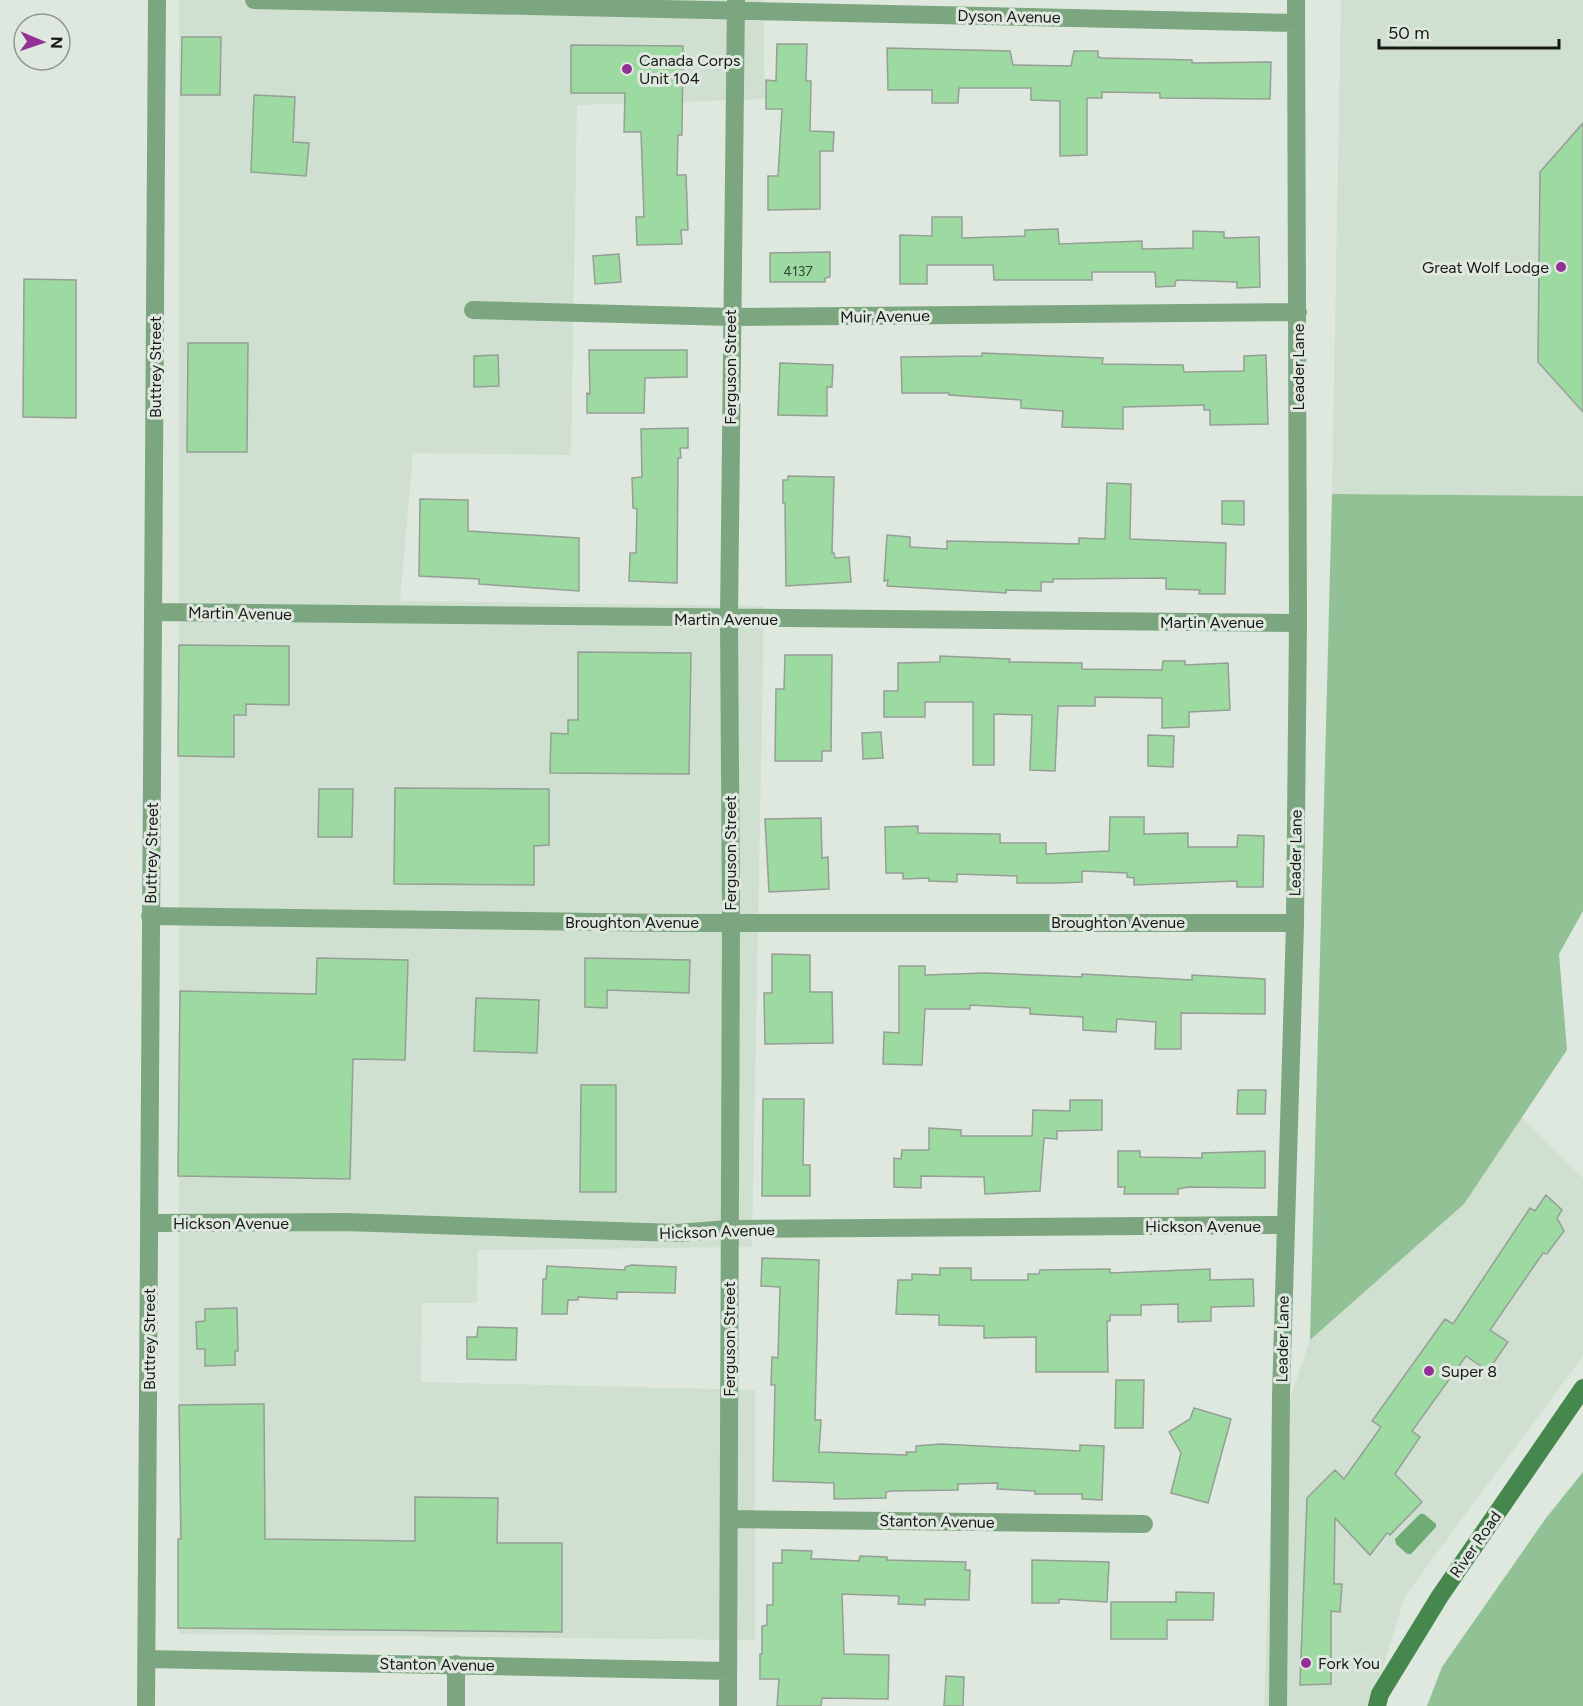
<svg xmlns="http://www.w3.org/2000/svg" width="1583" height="1706" font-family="Figtree,sans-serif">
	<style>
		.built { fill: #cfdfd0 }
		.green { fill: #91c194 }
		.water { fill: #6fac75 }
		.building { fill: #9cdaa1; stroke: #969e96; stroke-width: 1.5 }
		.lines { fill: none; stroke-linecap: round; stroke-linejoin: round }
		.street { stroke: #7ca67f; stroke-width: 18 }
		.secondary { stroke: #45874d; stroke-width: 18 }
		.poi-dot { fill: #933096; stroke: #dfe8df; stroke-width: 2 }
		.labels { text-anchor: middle; stroke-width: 6; stroke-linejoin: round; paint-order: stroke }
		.number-label { font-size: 14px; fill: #384939 }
		.street-label { font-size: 16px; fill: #161916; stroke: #dfe8df }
		.poi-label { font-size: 16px; fill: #161916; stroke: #dfe8df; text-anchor: start }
	</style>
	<rect width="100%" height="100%" fill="#dfe8df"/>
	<path class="built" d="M179 0H763L765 99 577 105 571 455 413 453 400 601 764 606 752 1247 478 1250 477 1303H422L421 1382 755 1390V1640L179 1634Z
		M1341 0H1583V496L1332 494Z
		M1522 1117 1583 1178V1356L1405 1596 1371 1706H1264L1273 1448 1310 1340 1464 1204Z"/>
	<path class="green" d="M1332 494 1583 496V911L1559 954 1567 1050 1464 1204 1310 1340Z
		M1583 1472V1706H1427L1442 1667 1546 1518Z"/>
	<path class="water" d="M1420 1514H1424L1436 1524V1527L1411 1554H1407L1396 1544 1395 1539Z"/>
	<path class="building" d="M182 37H221L220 95H181Z
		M777 44H807L806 81H811L810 131 834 132 833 151H820V209L768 210V176H778L782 109H766V80L776 81Z
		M571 45 683 46 682 135H678L677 175H686L688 230H681L682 244 637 245 636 217H644L641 132H624L625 93H571Z
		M887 48 1010 51 1013 65 1071 66 1074 51H1098V57L1102 58 1192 60V63L1271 62 1270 99 1160 98V93L1102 92V98H1087V155L1060 156V101L1031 100V88H959L958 103H932V90H888Z
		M254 95 295 97 293 142 309 143 306 176 251 172Z
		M1583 123V412L1538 362 1540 172Z
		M932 217H962V238L1025 236V230L1058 229 1059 244 1142 241V249L1193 248V231L1224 232V238L1259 237 1260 287 1237 288V282L1178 280 1175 282V286L1156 287 1155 272H1092V280H994L993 265H927V284H900V235L932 236Z
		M830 252V277L825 278V282H770V253Z
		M619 254 621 282 595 284 593 256Z
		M24 279 76 280V418L23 417Z
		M188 343H248L247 452H187Z
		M589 350H687V377L645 378 644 413H587V393L590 394Z
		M982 353 1103 358 1102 364 1183 365 1184 372 1244 371V356L1266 355 1268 424 1210 425V410H1204V405L1123 407V429L1062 427 1063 411 1021 408V400L949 395V393H902L901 357 982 356Z
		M498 355 499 386 474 387V356Z
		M780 363 833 365 832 387H827V416L778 415Z
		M688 428V448H680L681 458H678L677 583 629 581 630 553H636L637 509 633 508 632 478 642 477 641 429Z
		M788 476 834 477 832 553H834L835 558 849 557 851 582 786 586 785 503H783V480H788Z
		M1107 483 1131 484 1130 539 1226 543 1225 594H1199L1200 590 1166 589V578L1053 579V582H1041V591L1006 590V593L887 586 888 580 884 581 887 535 910 537V547L947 549V541L1079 544V538L1105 539Z
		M420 499 468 500V531L579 538V591L479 584V579L419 576Z
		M1222 501H1244V525L1222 524Z
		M179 645 289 646V705L246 704V715H234V757L178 756Z
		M578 652 691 653 689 774 550 773 551 733 568 734V720H578Z
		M785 655H832L831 751H822V761H775L776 689H784Z
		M940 656 1010 659 1009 662 1082 663V669L1162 670 1163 661H1185V665L1228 663 1230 710 1189 712V727L1162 728V698L1095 697V706H1058L1055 771 1030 770 1032 715 994 714V765H973V702H925V717H884V691H898V663L940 662Z
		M881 732 883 758 863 759 862 733Z
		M1148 735 1174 736 1173 767 1148 766Z
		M395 788 549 789V845L534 846V885L394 884Z
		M319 789H353L352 837H318Z
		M1110 817H1144V834L1188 833V847H1237L1238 835 1264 836 1263 887H1237V881L1134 885V878L1127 877V873L1082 871V882L1059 883H1017V876L957 874V882L929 881V878L903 879V873H886L885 827 918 826V833L1000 834V843H1046V854L1109 851Z
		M821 818 822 858 828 857 829 889 769 892 765 819Z
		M772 954 810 955V992H832L833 1043 765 1044 764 993H772Z
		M317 958 408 960 405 1060 353 1059 350 1179 178 1176 180 991 316 994Z
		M585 958 690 960 689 993 607 990V1008L585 1007Z
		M899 966H925V975L985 973 1082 977V974L1192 980V975L1265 979V1014L1181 1013V1049H1155L1156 1022 1117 1019 1116 1032 1083 1030V1017L1030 1014V1008L970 1005V1009H925L922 1065 883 1064 884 1032 899 1033Z
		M476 998 539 1000 537 1053 474 1051Z
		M581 1085H616V1192H580Z
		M1238 1090H1266L1265 1114H1237Z
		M763 1099H804L803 1165H810V1196H762Z
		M1070 1100H1102V1130L1057 1131V1139L1044 1138 1040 1191 985 1194 984 1177 921 1176V1188L894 1187V1158L901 1159 902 1150H929V1128L961 1130V1136H1032L1033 1110 1070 1111Z
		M1118 1151H1140V1157L1202 1158V1153L1265 1151V1188L1189 1187 1178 1189V1194H1124L1125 1187H1118Z
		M1546 1195 1562 1210 1557 1218 1564 1231 1547 1254 1543 1253 1490 1330 1508 1342 1488 1371 1466 1356 1412 1431 1420 1437 1395 1474 1422 1502 1390 1535 1387 1533 1370 1555 1335 1518 1334 1584H1342L1340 1612 1331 1611V1684L1300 1685 1307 1498 1335 1470 1344 1479 1381 1427 1372 1421 1445 1319 1453 1324 1530 1208 1535 1211Z
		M762 1258 819 1260 815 1420H821L819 1452 907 1455 906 1452H916V1446L941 1444 1080 1451V1445L1104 1446 1102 1500 1082 1499V1494H1035V1491L997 1489 998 1483 958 1484V1490L891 1491 886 1492V1498L834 1499V1483L773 1481 775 1385H771L772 1357 778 1358 780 1287 761 1286Z
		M631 1265 676 1267 675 1293 617 1292V1299L578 1297V1300H568L567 1314H542L543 1279H546L547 1266 625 1270V1267Z
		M940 1268H971V1280H1028V1274H1039L1040 1270 1110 1269V1273L1210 1269V1280L1253 1279 1254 1306 1211 1307V1321L1178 1322V1304L1141 1305V1315H1110V1321H1107L1108 1372H1036V1337L984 1338V1326L939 1325V1315L896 1314 898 1280H912V1274L940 1275Z
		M237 1308 238 1351H235V1365L205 1366V1349H197L196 1322 205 1321V1309Z
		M478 1327 517 1328 516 1360 467 1359V1337H477Z
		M1116 1380H1144L1143 1428H1115Z
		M264 1404 265 1539 415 1541V1497L498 1498 497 1543H562V1632L178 1628V1539H181L179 1405Z
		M1194 1408 1231 1419 1208 1503 1171 1493 1181 1453 1169 1432 1190 1419Z
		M782 1550 812 1551 811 1559H821L859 1561 860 1556 887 1557V1560L966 1562 965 1570H970L969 1600 925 1599V1605L898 1604 899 1596 842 1594 844 1654 889 1655 888 1699 822 1698 821 1706H777L779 1679H760V1654H762V1626L767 1625V1605H773V1563H782Z
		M1032 1560 1109 1562 1107 1602 1059 1599V1603H1032Z
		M1176 1592 1214 1593 1213 1620H1167V1639H1111V1602H1176Z
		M946 1676 964 1677 963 1706H944Z"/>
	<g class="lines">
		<path class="street" d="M254 0 1296 23
			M473 310 731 317 1298 312
			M154 612 1298 623
			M150 916 671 923H1295
			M149 1223 345 1222 678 1233 728 1229 1285 1225
			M730 1519 1144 1524
			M147 1659 728 1671
			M146 1706 157 0
			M456 1706V1664
			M728 1706 731 922 729 618 736 0
			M1278 1706 1281 1395 1295 923 1298 623 1296 0"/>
		<path class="secondary" d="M1377 1706 1380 1694 1440 1596 1583 1388"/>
	</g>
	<g class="poi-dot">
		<circle cx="627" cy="69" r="6"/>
		<circle cx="1561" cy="267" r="6"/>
		<circle cx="1429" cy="1371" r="6"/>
		<circle cx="1306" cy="1663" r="6"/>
	</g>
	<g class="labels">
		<g class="number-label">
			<text x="798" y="276">4137</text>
		</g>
		<g class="street-label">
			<text transform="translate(1009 16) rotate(1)" y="6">Dyson Avenue</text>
			<text transform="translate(885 316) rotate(-1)" y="6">Muir Avenue</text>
			<text transform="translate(155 367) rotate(-90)" y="6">Buttrey Street</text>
			<text transform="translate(730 367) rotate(-90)" y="6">Ferguson Street</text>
			<text transform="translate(1298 367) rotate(-90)" y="6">Leader Lane</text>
			<text transform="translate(240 613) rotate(1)" y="6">Martin Avenue</text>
			<text x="726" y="625">Martin Avenue</text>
			<text x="1212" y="628">Martin Avenue</text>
			<text transform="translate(151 853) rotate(-89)" y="6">Buttrey Street</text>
			<text transform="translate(730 853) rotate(-90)" y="6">Ferguson Street</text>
			<text transform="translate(1295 853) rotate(-89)" y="6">Leader Lane</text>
			<text x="632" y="928">Broughton Avenue</text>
			<text x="1118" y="928">Broughton Avenue</text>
			<text x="231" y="1229">Hickson Avenue</text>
			<text x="1203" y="1232">Hickson Avenue</text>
			<text transform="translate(717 1231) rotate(-2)" y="6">Hickson Avenue</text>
			<text transform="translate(149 1339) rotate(-90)" y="6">Buttrey Street</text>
			<text transform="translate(729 1339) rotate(-90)" y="6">Ferguson Street</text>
			<text transform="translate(1282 1339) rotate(-89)" y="6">Leader Lane</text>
			<text transform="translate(937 1521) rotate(1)" y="6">Stanton Avenue</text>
			<text transform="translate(1475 1544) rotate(-55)" y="6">River Road</text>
			<text transform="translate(437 1664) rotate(1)" y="6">Stanton Avenue</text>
		</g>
		<g class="poi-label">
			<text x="639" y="66">Canada Corps<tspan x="639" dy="18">Unit 104</tspan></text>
			<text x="1549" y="273" text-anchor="end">Great Wolf Lodge</text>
			<text x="1441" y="1377">Super 8</text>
			<text x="1318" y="1669">Fork You</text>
		</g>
	</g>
	<g transform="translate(42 42) rotate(92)"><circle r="28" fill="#dfe8df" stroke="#8f958f" stroke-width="1.5"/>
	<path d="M0-4.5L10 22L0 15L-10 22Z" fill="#933096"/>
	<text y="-9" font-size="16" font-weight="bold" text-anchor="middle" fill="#161916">N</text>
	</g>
	<path d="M1379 39v9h180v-9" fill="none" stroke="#161916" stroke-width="3"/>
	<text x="1388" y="39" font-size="18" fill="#161916" stroke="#dfe8df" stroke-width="4.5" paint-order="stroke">50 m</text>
</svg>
